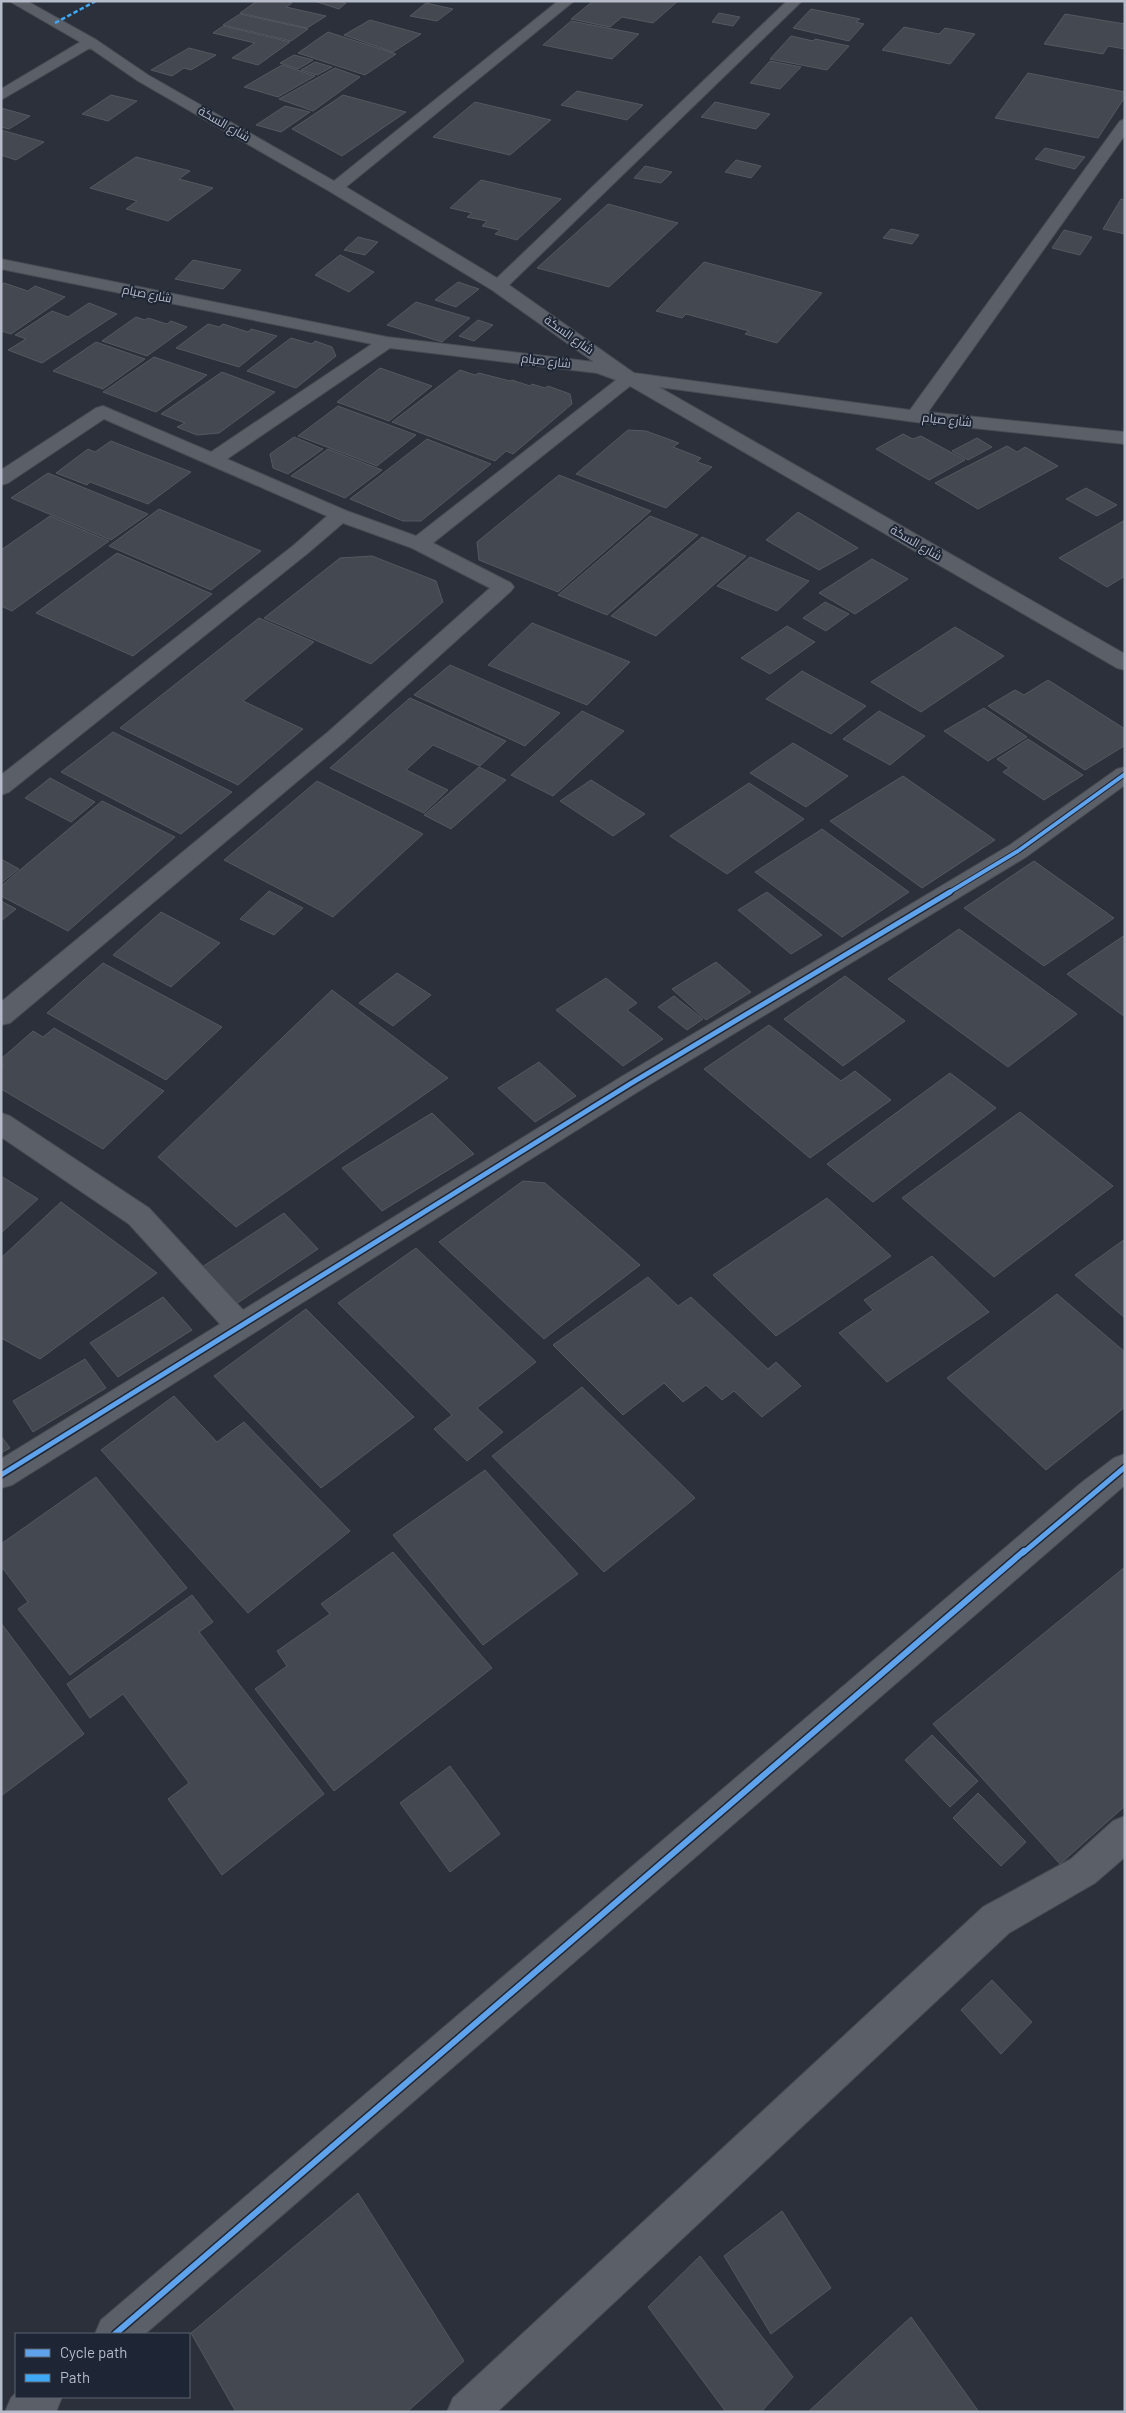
<svg xmlns="http://www.w3.org/2000/svg" width="1126" height="2413" font-family="Barlow,Cairo,sans-serif">
	<style>
		.building { fill: #444850; stroke: #535861 }
		.lines { fill: none; stroke-linecap: round; stroke-linejoin: round }
		.lane-casing { stroke: #474b53; stroke-width: 2 }
		.street-casing { stroke: #474b53; stroke-width: 2 }
		.lane { fill: #5b5f68; fill-rule: evenodd }
		.street { fill: #5b5f68; fill-rule: evenodd }
		.quiet { stroke: #3fa9f5; stroke-width: 2.5; stroke-dasharray: 4.5 2.5; stroke-linecap: butt }
		.cycleway-far2-casing { stroke: #1e2635; stroke-width: 6 }
		.cycleway-far1-casing { stroke: #1e2635; stroke-width: 8 }
		.cycleway-casing { stroke: #1e2635; stroke-width: 9 }
		.cycleway-far2 { stroke: #60a3ed; stroke-width: 4 }
		.cycleway-far1 { stroke: #60a3ed; stroke-width: 5 }
		.cycleway { stroke: #60a3ed; stroke-width: 6 }
		.labels { text-anchor: middle; stroke-width: 4; stroke-linejoin: round; paint-order: stroke }
		.far-street-label { font-size: 12px; fill: #b6bcca; stroke: #1e2635 }
	</style>
	<rect width="100%" height="100%" fill="#2b303a"/>
	<path class="building" d="M257 1H286L292 3 286 7 326 16 307 28 240 13Z
		M314 1H336L346 3 339 9Z
		M593 1H678L653 23 622 17 610 27 571 19Z
		M426 3 453 9 437 21 410 16Z
		M811 9 860 19 856 22 864 24 849 41 793 28Z
		M719 13 740 17 733 26 712 22Z
		M240 14 308 29 291 41 223 25Z
		M1065 14 1125 24V49L1108 46 1103 54 1044 44Z
		M370 20 421 34 393 52 344 35Z
		M571 21 639 34 612 59 543 45Z
		M223 26 290 42 258 65 232 58 255 43 213 33Z
		M904 27 939 34 945 28 975 34 950 64 882 50Z
		M328 32 396 54 365 75 298 53Z
		M791 36 813 41 815 39 849 46 827 70 770 59Z
		M189 48 216 55 191 70 184 68 172 76 151 70Z
		M294 55 313 60 298 69 280 63Z
		M770 61 801 67 780 89 750 83Z
		M315 62 332 67 317 75 301 70Z
		M282 65 315 76 278 97 244 87Z
		M335 68 360 77 313 111 279 99Z
		M1028 73 1125 92V97L1098 138 995 118Z
		M577 91 643 105 627 120 561 105Z
		M111 95 137 101 108 121 82 114Z
		M343 95 406 112 342 156 292 129Z
		M475 102 551 120 510 155 433 137Z
		M715 102 770 114 756 129 701 117Z
		M285 106 310 112 281 132 256 125Z
		M1 108 30 116 9 129 1 127Z
		M1 130 44 142 16 160 1 155Z
		M1045 148 1085 157 1075 169 1035 159Z
		M136 157 190 171 179 179 213 188 168 221 126 209 137 201 90 188Z
		M736 160 761 166 751 178 725 172Z
		M645 166 672 172 661 183 634 178Z
		M481 180 561 199 517 240 495 234 500 230 482 226 487 221 467 217 472 213 450 208Z
		M1121 199 1125 200V234L1103 229Z
		M608 204 678 223 609 287 537 268Z
		M891 229 919 235 912 244 883 238Z
		M1064 230 1092 237 1080 255 1052 248Z
		M358 237 378 242 365 255 344 250Z
		M340 255 374 272 349 292 315 275Z
		M193 260 241 270 223 289 175 279Z
		M704 262 822 293 777 343 745 334 749 331 686 314 682 318 656 311Z
		M458 282 479 289 456 307 435 300Z
		M4 283 28 291 35 286 65 297 11 334 1 331V285Z
		M416 302 470 318 442 342 387 325Z
		M89 303 117 314 42 363 8 350 26 339 15 335 52 311 68 317Z
		M136 317 145 320 148 318 167 324 171 321 187 327 147 356 102 341Z
		M478 320 493 325 474 341 459 336Z
		M208 324 219 327 223 324 248 332 251 329 277 336 239 367 176 348Z
		M291 338 312 344 315 341 332 347 336 356 296 388 247 371Z
		M96 342 145 359 103 389 53 371Z
		M154 357 207 375 156 412 103 392Z
		M380 368 432 386 389 421 337 402Z
		M460 370 475 375 479 373 510 381 512 380 530 386 532 384 545 388 548 386 570 394 572 404 513 454 506 451 495 461 392 422Z
		M222 372 275 392 219 433 197 435 177 427 185 423 161 414Z
		M338 406 416 435 377 466 298 436Z
		M628 430 646 431 679 443 673 447 701 458 697 462 712 467 666 508 576 474Z
		M903 434 913 439 921 436 965 460 929 480 876 449Z
		M294 437 323 449 288 474 273 468 270 454Z
		M977 438 992 447 968 460 952 451Z
		M427 439 491 464 421 521H403L350 499Z
		M111 441 191 472 148 504 90 482 87 485 56 473 88 449 95 452Z
		M1007 446 1017 452 1025 447 1058 466 978 509 935 483Z
		M328 449 382 470 345 498 291 476Z
		M48 473 148 514 111 540 11 498Z
		M559 475 651 511 558 592 479 560 477 542Z
		M1086 488 1117 505 1097 516 1066 499Z
		M159 509 261 551 211 590 109 546Z
		M798 512 858 548 819 570 766 540Z
		M50 516 109 541 12 611 1 606V550Z
		M650 516 698 535 607 615 558 595Z
		M1125 520V576L1107 587 1059 558Z
		M702 537 746 556 656 636 611 616Z
		M117 553 212 594 133 656 36 613Z
		M372 556 436 581 443 602 371 664 264 618 340 558Z
		M750 557 809 581 777 611 717 586Z
		M872 559 908 579 855 614 819 593Z
		M825 602 849 614 826 631 803 618Z
		M259 618 314 642 243 701 303 729 238 785 120 728Z
		M532 623 630 662 587 705 488 665Z
		M787 626 815 642 770 674 741 658Z
		M955 627 1004 656 921 712 871 682Z
		M450 665 560 713 525 746 414 695Z
		M802 671 866 706 831 734 766 699Z
		M1048 680 1125 729 1124 746 1085 770 988 706 1015 690 1024 695Z
		M410 698 506 741 480 766 433 745 406 770 448 790 424 813 330 768Z
		M984 708 1027 737 988 761 944 731Z
		M582 711 624 731 553 796 511 775Z
		M879 711 925 736 890 765 843 739Z
		M113 732 232 792 181 834 61 772Z
		M1028 739 1083 775 1044 800 1003 772 1009 768 997 759Z
		M793 743 848 776 806 807 750 773Z
		M479 767 506 780 451 829 424 815Z
		M903 776 995 840 922 888 830 821Z
		M50 778 95 802 71 822 25 798Z
		M591 780 645 814 613 836 560 801Z
		M317 781 423 834 333 917 224 860Z
		M749 783 804 819 727 874 670 836Z
		M102 801 175 837 68 931 1 896V886Z
		M822 829 909 892 842 937 755 872Z
		M1 859 19 869 1 883Z
		M1034 861 1114 918 1044 966 964 908Z
		M269 891 303 908 274 935 240 919Z
		M767 892 822 935 791 954 738 910Z
		M1 901 16 909 1 921Z
		M161 912 220 943 171 987 113 955Z
		M959 929 1077 1014 1008 1067 888 979Z
		M1125 935V1017L1067 974Z
		M716 962 751 992 706 1020 672 989Z
		M103 963 222 1027 166 1080 47 1013Z
		M397 973 431 995 393 1026 359 1003Z
		M845 976 905 1021 843 1066 784 1019Z
		M606 978 637 1003 627 1010 663 1039 623 1066 556 1010Z
		M332 990 448 1078 236 1227 158 1157Z
		M674 996 703 1019 687 1030 658 1007Z
		M769 1025 841 1081 855 1071 891 1100 810 1158 704 1069Z
		M54 1028 164 1091 103 1149 1 1089V1069L4 1066 1 1064V1059L33 1031 43 1037Z
		M539 1062 576 1096 535 1122 498 1088Z
		M950 1073 996 1108 873 1202 827 1164Z
		M1020 1112 1113 1186 994 1277 902 1198Z
		M432 1113 474 1154 382 1211 342 1168Z
		M1 1176 38 1199 1 1233Z
		M523 1181 545 1183 640 1265 544 1339 439 1242Z
		M827 1198 891 1256 776 1336 713 1275Z
		M61 1202 157 1273 40 1359 1 1338V1258Z
		M284 1213 318 1249 233 1306 199 1269Z
		M1125 1239V1318L1075 1275Z
		M416 1248 536 1362 477 1408 503 1432 467 1461 434 1429 452 1415 338 1303Z
		M932 1256 989 1312 887 1382 839 1333 873 1310 864 1300Z
		M648 1277 678 1306 691 1297 768 1369 776 1362 801 1386 762 1417 734 1391 722 1400 706 1385 683 1402 664 1383 623 1415 553 1345Z
		M1057 1294 1125 1352V1407L1046 1470 947 1378Z
		M163 1297 192 1330 118 1377 90 1343Z
		M306 1309 414 1417 321 1488 214 1376Z
		M85 1359 106 1388 33 1432 13 1401Z
		M582 1387 695 1498 604 1572 492 1456Z
		M174 1396 217 1442 244 1422 350 1531 248 1613 101 1450Z
		M1 1436 10 1448 1 1453Z
		M485 1470 578 1574 483 1645 393 1535Z
		M96 1477 187 1588 70 1675 18 1609 28 1602 1 1566V1544Z
		M393 1552 492 1668 334 1791 255 1689 287 1666 277 1651 330 1614 321 1604Z
		M1125 1567V1806L1060 1864 933 1724Z
		M192 1595 213 1622 199 1632 324 1794 222 1875 168 1799 189 1783 123 1694 90 1718 67 1684Z
		M1 1623 84 1734 1 1796Z
		M932 1735 978 1781 950 1807 905 1760Z
		M450 1766 500 1834 450 1872 400 1803Z
		M978 1793 1026 1842 1001 1866 953 1818Z
		M992 1980 1032 2022 1001 2054 961 2010Z
		M358 2193 464 2361 407 2412H236L191 2333Z
		M782 2211 831 2288 771 2334 724 2256Z
		M700 2256 793 2377 761 2412H726L648 2307Z
		M911 2317 979 2412H808Z"/>
	<g class="lines">
		<g class="lane-casing">
			<path id="lane" d="M1125 1816V1857L1095 1883 1009 1933 497 2412H447L453 2398 983 1907 1071 1859 1113 1821Z"/>
		</g>
		<g class="street-casing">
			<path id="street" d="M9 1H27L95 39 148 75 334 181 558 1H574L346 187 497 278 787 1H802L509 285 634 373 910 410 1120 121 1125 119V135L928 412 1125 432V444L915 422 659 387 1125 654V670L1117 668 630 386 433 543 511 583 514 587 511 591 344 742 10 1023 1 1025V1002L328 732 490 588 412 548 343 523 308 553 9 792 1 795V775L294 545 327 516 104 419 8 483 1 485V470L96 408 103 406 211 452 372 344 1 269V259L387 337 594 362 492 290 329 191 138 81 90 48 1 100V89L80 42ZM390 348 597 373 616 380 416 536 347 511 227 459Z
				M1125 767V785L1026 857 639 1091 12 1485 1 1488V1459L220 1324 129 1224 1 1137V1113L10 1116 149 1208 243 1310 621 1077 1010 845 1117 769Z
				M1125 1454V1485L145 2334H95L101 2320 1081 1483 1114 1458Z
				M16 2393V2397H62L56 2412H5L11 2398Z"/>
		</g>
		<use href="#lane" class="lane"/>
		<use href="#street" class="street"/>
		<path class="quiet" d="M55 23 96 1"/>
		<g class="cycleway-far2-casing">
			<path id="cycleway-far2" d="M948 893 1018 851 1125 774"/>
		</g>
		<g class="cycleway-far1-casing">
			<path id="cycleway-far1" d="M1 1475 630 1084 950 892
				M1023 1553 1125 1467"/>
		</g>
		<g class="cycleway-casing">
			<path id="cycleway" d="M115 2334 1024 1551"/>
		</g>
		<use href="#cycleway-far2" class="cycleway-far2"/>
		<use href="#cycleway-far1" class="cycleway-far1"/>
		<use href="#cycleway" class="cycleway"/>
	</g>
	<g class="labels">
		<g class="far-street-label">
			<text transform="translate(224 124) rotate(30)" y="4">شارع السكة</text>
			<text transform="translate(147 294) rotate(11)" y="4">شارع صيام</text>
			<text transform="translate(569 335) rotate(35)" y="4">شارع السكة</text>
			<text transform="translate(546 361) rotate(7)" y="4">شارع صيام</text>
			<text transform="translate(947 420) rotate(6)" y="4">شارع صيام</text>
			<text transform="translate(916 543) rotate(30)" y="4">شارع السكة</text>
		</g>
	</g>
	<rect width="1126" height="2413" fill="none" stroke="#b6bcca" stroke-width="5"/>
	<rect x="15" y="2333" width="175" height="65" fill="#1e2635" stroke="#5b6271"/>
	<rect x="25" y="2349" width="25" height="8" fill="#60a3ed" stroke="#5b6271"/>
	<text x="60" y="2358" font-size="15" fill="#b6bcca">Cycle path</text>
	<rect x="25" y="2374" width="25" height="8" fill="#3fa9f5" stroke="#5b6271"/>
	<text x="60" y="2383" font-size="15" fill="#b6bcca">Path</text>
</svg>
